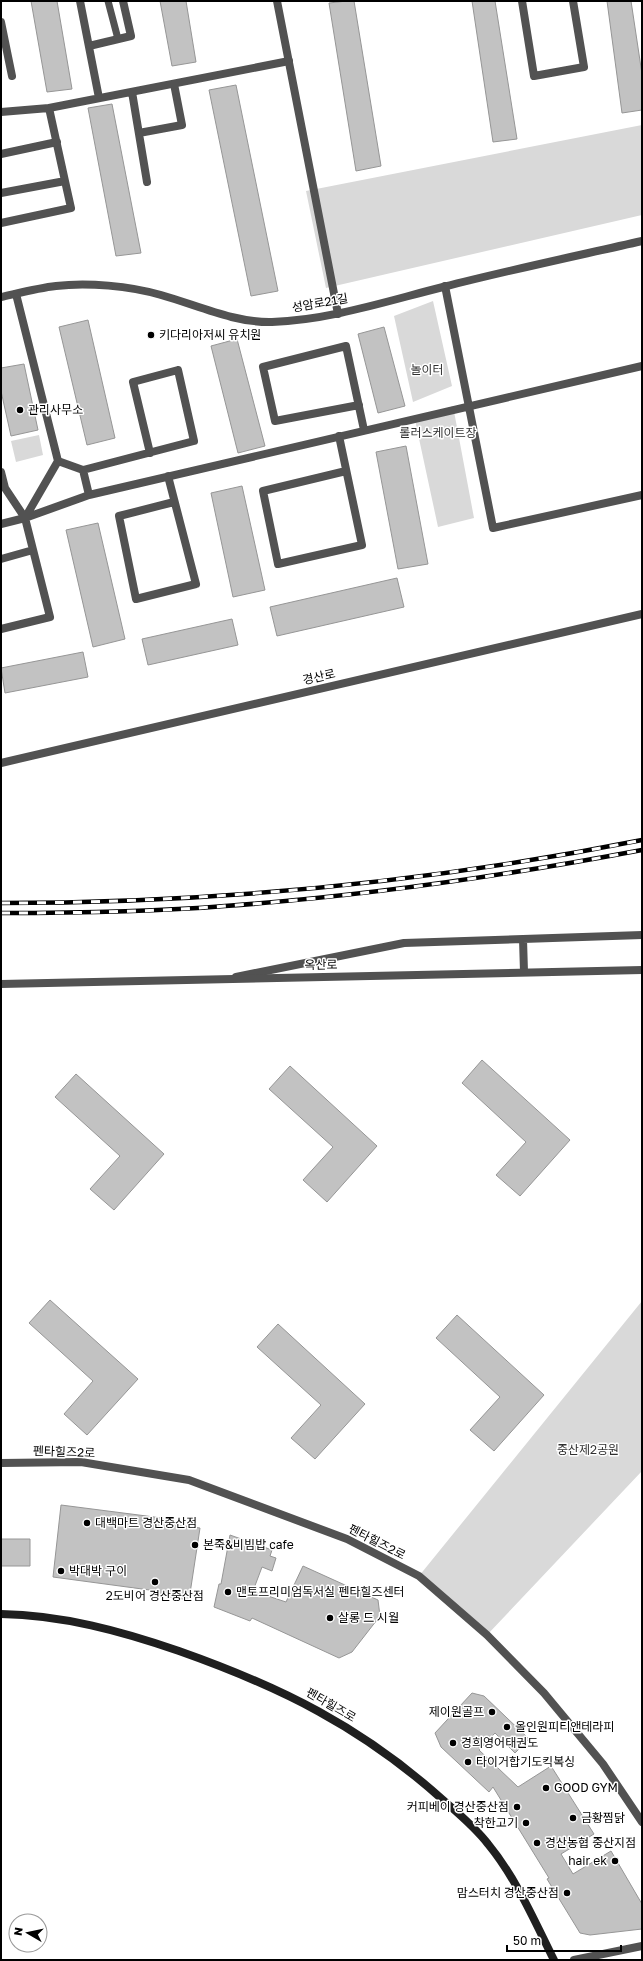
<svg xmlns="http://www.w3.org/2000/svg" width="643" height="1961" font-family="'Golos Text','Noto Sans KR',sans-serif">
	<style>
		.green { fill: #d9d9d9 }
		.building { fill: #c2c2c2; stroke: #969696 }
		.lines { fill: none; stroke-linecap: round; stroke-linejoin: round }
		.service { stroke: #525252; stroke-width: 7 }
		.minor { stroke: #525252; stroke-width: 8 }
		.tertiary { stroke: #525252; stroke-width: 8 }
		.secondary { stroke: #1f1f1f; stroke-width: 8 }
		.rail-casing { stroke: #000; stroke-width: 4.5 }
		.rail { stroke: #fff; stroke-width: 3; stroke-dasharray: 9; stroke-linecap: butt }
		.poi-dot { fill: #000; stroke: #fff; stroke-width: 1.5 }
		.labels { text-anchor: middle; stroke-width: 3; stroke-linejoin: round; paint-order: stroke }
		.street-label { font-size: 12px; fill: #000; stroke: #fff }
		.poi-label { font-size: 12px; fill: #000; stroke: #fff; text-anchor: start }
		.park-label { font-size: 12px; fill: #303030; stroke: #fff }
	</style>
	<rect width="100%" height="100%" fill="#fff"/>
	<path class="green" d="M642 125V215L326 288 306 191Z
		M433 301 452 386 413 402 394 316Z
		M453 406 474 518 438 527 415 420Z
		M39 435 43 455 16 462 11 441Z
		M642 1301V1471L487 1635 419 1576Z"/>
	<path class="building" d="M31 1H57L72 89 47 92Z
		M160 1H186L196 62 172 66Z
		M347 1H354L381 166 356 171 329 3Z
		M472 1H495L517 139 493 142Z
		M607 1H631L642 74V110L622 113Z
		M236 85 278 291 251 296 209 90Z
		M112 104 141 253 116 256 88 108Z
		M88 320 115 438 87 445 59 327Z
		M384 327 405 406 378 413 358 334Z
		M237 339 265 446 238 453 211 346Z
		M24 364 38 430 11 436 1 391V368Z
		M406 446 428 564 398 569 376 452Z
		M242 486 265 590 233 597 211 493Z
		M98 523 125 639 93 647 66 530Z
		M397 578 404 607 277 636 270 607Z
		M232 619 238 645 148 665 142 639Z
		M83 652 88 677 5 693 1 668Z
		M482 1060 570 1140 520 1196 496 1175 526 1142 462 1083Z
		M290 1066 377 1146 327 1202 303 1180 333 1147 269 1089Z
		M76 1074 164 1154 114 1210 90 1189 120 1156 55 1097Z
		M50 1300 138 1379 87 1435 64 1414 93 1381 29 1323Z
		M457 1315 544 1395 494 1451 470 1430 500 1397 436 1338Z
		M278 1324 365 1404 315 1459 291 1438 321 1405 257 1347Z
		M61 1505 162 1518 170 1524 200 1528 189 1600 157 1595V1591L53 1577Z
		M230 1535 272 1550 270 1556 276 1558 272 1571 262 1567 253 1591 286 1602 303 1566 378 1600 380 1616 352 1652 339 1658 252 1618 250 1621 214 1607 219 1584H221Z
		M1 1539H30V1566H1Z
		M472 1693 484 1696 529 1739 515 1753 495 1733 479 1750 518 1787 551 1766 594 1834 561 1854 573 1874 611 1851 642 1904V1929L590 1935 580 1933 547 1879 549 1878 493 1787 489 1792 441 1747 435 1733Z"/>
	<g class="lines">
		<path class="service" d="M108 1 118 39"/>
		<path class="minor" d="M80 1 99 98
			M522 1 534 76 584 67 573 1
			M1 22 12 76
			M89 46 131 36 123 1
			M132 92 147 182
			M1 112 49 108 289 61
			M139 133 182 125 174 84
			M1 154 57 142
			M1 193 65 181 49 108
			M1 223 71 208 65 181
			M445 286 493 528 642 495
			M359 405 275 421 263 367 346 346 364 430
			M339 436 362 545 278 564 263 491 346 471
			M83 470 194 441 178 370 133 382 150 453
			M1 472 5 488 25 518
			M168 476 196 584 136 599 119 516 174 502
			M89 495 642 366
			M1 524 25 518 89 495 83 470 58 461
			M1 559 33 550
			M1 629 50 617 25 518 58 461 16 294
			M523 939 524 972
			M236 977 404 943 642 935"/>
		<path class="tertiary" d="M277 1 338 314
			M1 297C19 293 38 288 56 286 87 282 130 286 161 295 197 305 234 323 272 322 330 320 387 301 443 287 509 270 576 256 642 241
			M1 763 642 614
			M1 984 642 970
			M1 1463 81 1462 189 1480 347 1539 419 1576 487 1635 544 1693 603 1764 642 1822
			M574 1960 642 1946"/>
		<path class="secondary" d="M1 1614C62 1615 121 1631 179 1651 281 1687 362 1727 443 1800 459 1814 475 1827 488 1844 516 1878 534 1920 554 1960"/>
		<g class="rail-casing">
			<path id="rail" d="M1 903C216 903 431 882 642 840
				M1 913C75 913 150 912 225 906 365 896 504 876 642 850"/>
		</g>
		<use href="#rail" class="rail"/>
	</g>
	<g class="poi-dot">
		<circle cx="151" cy="335" r="4"/>
		<circle cx="20" cy="410" r="4"/>
		<circle cx="87" cy="1523" r="4"/>
		<circle cx="195" cy="1545" r="4"/>
		<circle cx="61" cy="1571" r="4"/>
		<circle cx="155" cy="1582" r="4"/>
		<circle cx="228" cy="1592" r="4"/>
		<circle cx="330" cy="1618" r="4"/>
		<circle cx="492" cy="1712" r="4"/>
		<circle cx="507" cy="1727" r="4"/>
		<circle cx="453" cy="1743" r="4"/>
		<circle cx="468" cy="1762" r="4"/>
		<circle cx="546" cy="1788" r="4"/>
		<circle cx="517" cy="1807" r="4"/>
		<circle cx="573" cy="1818" r="4"/>
		<circle cx="526" cy="1823" r="4"/>
		<circle cx="537" cy="1843" r="4"/>
		<circle cx="615" cy="1861" r="4"/>
		<circle cx="567" cy="1893" r="4"/>
	</g>
	<g class="labels">
		<g class="street-label">
			<text transform="translate(320 303) rotate(-10)" y="4">성암로21길</text>
			<text transform="translate(319 677) rotate(-13)" y="4">경산로</text>
			<text transform="translate(321 965) rotate(-1)" y="4">옥산로</text>
			<text transform="translate(64 1452) rotate(2)" y="4">펜타힐즈2로</text>
			<text transform="translate(377 1542) rotate(27)" y="4">펜타힐즈2로</text>
			<text transform="translate(331 1705) rotate(30)" y="4">펜타힐즈로</text>
		</g>
		<g class="poi-label">
			<text x="159" y="339">키다리아저씨 유치원</text>
			<text x="28" y="414">관리사무소</text>
			<text x="95" y="1527">대백마트 경산중산점</text>
			<text x="203" y="1549">본죽&amp;비빔밥 cafe</text>
			<text x="69" y="1575">박대박 구이</text>
			<text x="236" y="1596">맨토프리미엄독서실 펜타힐즈센터</text>
			<text x="155" y="1600" text-anchor="middle">2도비어 경산중산점</text>
			<text x="338" y="1622">살롱 드 시월</text>
			<text x="484" y="1716" text-anchor="end">제이원골프</text>
			<text x="515" y="1731">올인원피티앤테라피</text>
			<text x="461" y="1747">경희영어태권도</text>
			<text x="476" y="1766">타이거합기도킥복싱</text>
			<text x="554" y="1792">GOOD GYM</text>
			<text x="509" y="1811" text-anchor="end">커피베이 경산중산점</text>
			<text x="581" y="1822">금황찜닭</text>
			<text x="518" y="1827" text-anchor="end">착한고기</text>
			<text x="545" y="1847">경산농협 중산지점</text>
			<text x="607" y="1865" text-anchor="end">hair ek</text>
			<text x="559" y="1897" text-anchor="end">맘스터치 경산중산점</text>
		</g>
		<g class="park-label">
			<text x="427" y="374">놀이터</text>
			<text x="438" y="437">롤러스케이트장</text>
			<text x="588" y="1454">중산제2공원</text>
		</g>
	</g>
	<rect width="643" height="1961" fill="none" stroke="#000000" stroke-width="4"/>
	<g transform="translate(28 1933) rotate(279)"><circle r="19" fill="#ffffff" stroke="#999999"/>
	<path d="M0-3L7 15L0 10L-7 15Z" fill="#000000"/>
	<text y="-6" font-size="11" font-weight="bold" text-anchor="middle" fill="#000000">N</text>
	</g>
	<path d="M507 1945v6h114v-6" fill="none" stroke="#000000" stroke-width="2"/>
	<text x="513" y="1945" font-size="12" fill="#000000" stroke="#ffffff" stroke-width="3" paint-order="stroke">50 m</text>
</svg>
